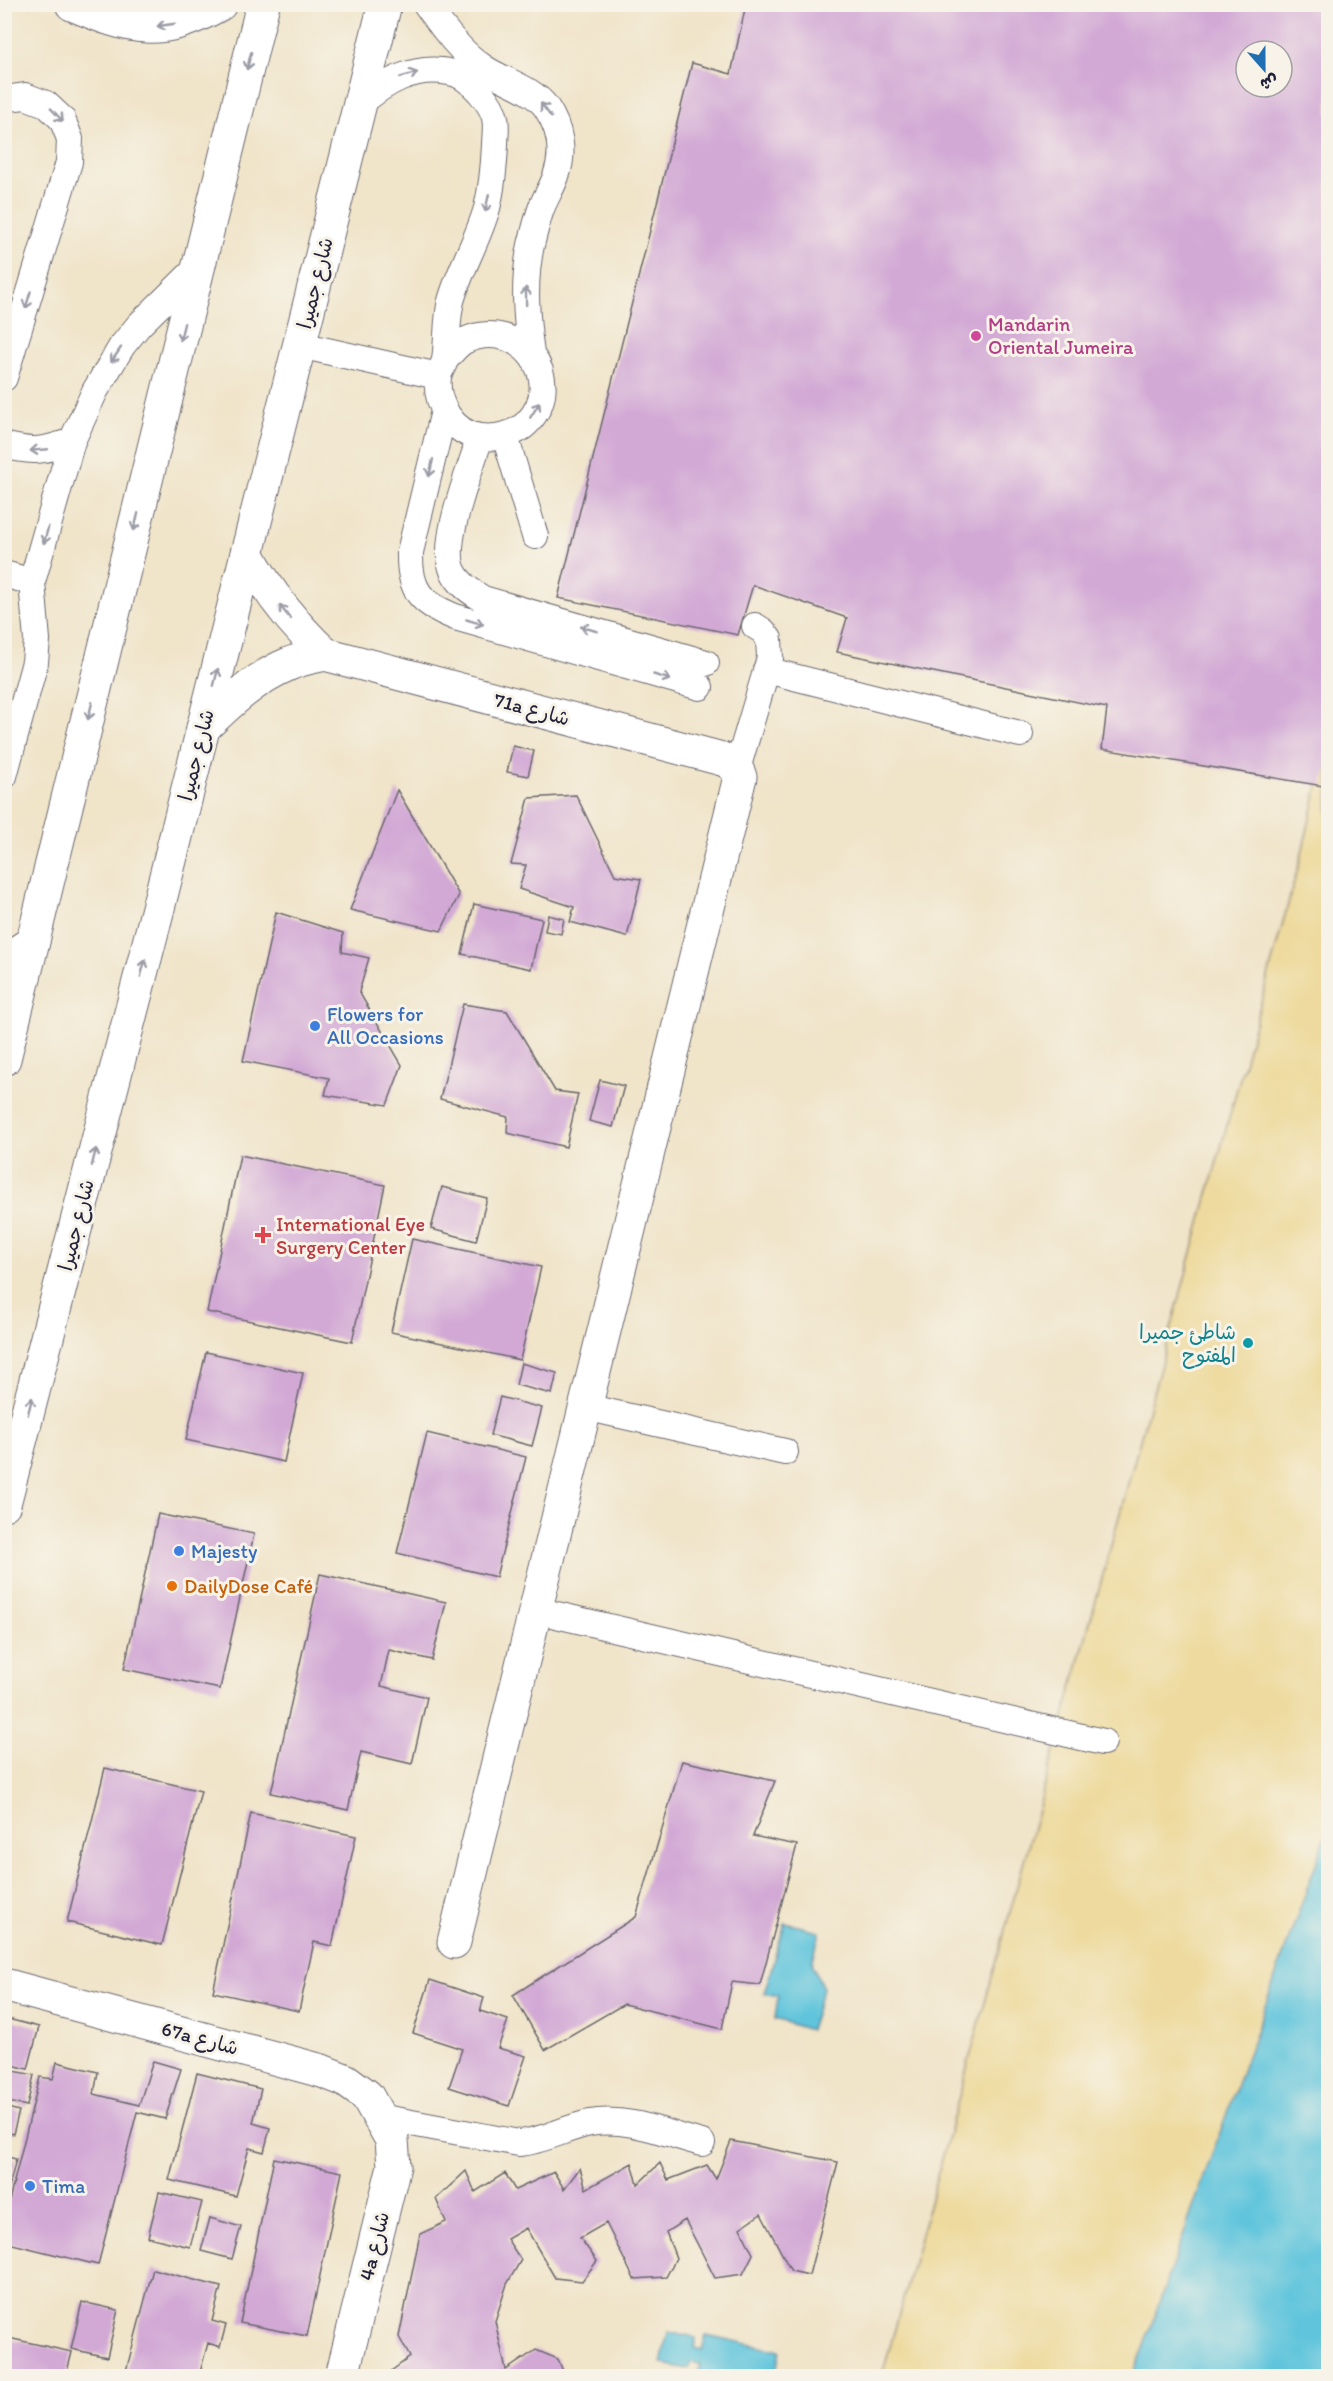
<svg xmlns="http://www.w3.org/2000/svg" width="1333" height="2381" font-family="Itim,'Playpen Sans Arabic',sans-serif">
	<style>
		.sand { fill: #eeda9e; stroke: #887e6c; stroke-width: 1.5 }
		.water { fill: #5ec4dc; stroke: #40738c; stroke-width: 1.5 }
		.building { fill: #d2a9d5; fill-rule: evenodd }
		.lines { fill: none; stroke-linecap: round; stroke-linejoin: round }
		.lane-casing { stroke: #6a666d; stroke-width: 28 }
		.street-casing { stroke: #6a666d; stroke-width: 35 }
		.primary-casing { stroke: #6a666d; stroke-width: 35 }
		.lane { stroke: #fff; stroke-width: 26 }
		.street { stroke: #fff; stroke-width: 33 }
		.primary { stroke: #fff; stroke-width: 33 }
		.oneway { stroke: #9c9ca7 }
		.hotel-dot { fill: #d1479c; stroke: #f7f3e8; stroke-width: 2 }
		.shop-dot { fill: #3f7fe0; stroke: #f7f3e8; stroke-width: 2 }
		.health-dot { fill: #e0444e; stroke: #f7f3e8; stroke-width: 2 }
		.culture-dot { fill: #0f9aa8; stroke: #f7f3e8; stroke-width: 2 }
		.food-dot { fill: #e8710a; stroke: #f7f3e8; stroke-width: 2 }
		.labels { text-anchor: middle; stroke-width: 6; stroke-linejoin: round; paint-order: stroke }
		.street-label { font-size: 20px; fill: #22223b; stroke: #f7f3e8 }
		.hotel-label { font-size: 20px; fill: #b23c85; stroke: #f7f3e8; text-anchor: start }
		.shop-label { font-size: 20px; fill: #366cbe; stroke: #f7f3e8; text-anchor: start }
		.health-label { font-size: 20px; fill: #be3a42; stroke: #f7f3e8; text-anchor: start }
		.culture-label { font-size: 20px; fill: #0d838f; stroke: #f7f3e8; text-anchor: end }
		.food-label { font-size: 20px; fill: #c56008; stroke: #f7f3e8; text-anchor: start }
	</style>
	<rect width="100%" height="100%" fill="#f7f3e8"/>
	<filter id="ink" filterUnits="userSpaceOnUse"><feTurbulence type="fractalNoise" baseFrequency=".0167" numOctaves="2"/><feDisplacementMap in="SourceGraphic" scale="12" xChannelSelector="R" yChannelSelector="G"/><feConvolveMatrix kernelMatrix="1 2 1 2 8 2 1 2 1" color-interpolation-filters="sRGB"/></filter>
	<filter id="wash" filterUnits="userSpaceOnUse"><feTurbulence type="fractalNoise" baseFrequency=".008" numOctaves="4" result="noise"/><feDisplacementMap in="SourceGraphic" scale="24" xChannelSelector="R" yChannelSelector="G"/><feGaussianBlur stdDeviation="1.35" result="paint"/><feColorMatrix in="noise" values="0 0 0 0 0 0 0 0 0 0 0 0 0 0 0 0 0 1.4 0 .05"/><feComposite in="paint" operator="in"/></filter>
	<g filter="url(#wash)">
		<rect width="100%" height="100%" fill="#f0e4c9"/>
		<path class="sand" d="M1328 745V1830L1133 2376H882L1301 857Z"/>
		<path class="water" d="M1328 1830V2376H1133Z
			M785 1923 820 1931 812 1964 823 1988 810 2030 775 2019 778 1996 764 1993Z
			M668 2332 696 2338 694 2348 702 2350 706 2335 780 2351 775 2376H697L700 2364 691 2362 688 2369 661 2364Z"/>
		<g id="blocks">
			<path class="building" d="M746 4H1328V762L1323 786 1102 749 1107 708 837 652 847 618 753 585 738 635 558 598 692 63 731 74ZM1246 51H1282V87H1246Z
				M513 746 534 751 528 776 507 772Z
				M397 790 459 895 441 931 350 910Z
				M576 795 615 875 641 879 627 937 570 922 574 907 519 889 526 865 511 864 529 798Z
				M474 904 542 919 531 969 462 954Z
				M276 912 343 933 342 952 369 958 359 992 402 1065 387 1105 325 1095 329 1078 243 1061Z
				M548 915 564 919 561 934 545 931Z
				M463 1004 507 1011 555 1091 578 1094 566 1147 507 1133 508 1117 440 1099Z
				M600 1080 624 1086 613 1127 589 1121Z
				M240 1155 385 1185 352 1342 207 1312Z
				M442 1187 487 1198 476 1241 431 1229Z
				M412 1239 541 1267 520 1360 391 1332Z
				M206 1352 303 1373 284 1462 186 1440Z
				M521 1363 557 1373 552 1394 516 1385Z
				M500 1397 542 1408 532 1446 490 1435Z
				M427 1433 526 1457 496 1577 397 1553Z
				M158 1514 254 1534 220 1689 124 1669Z
				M320 1574 446 1602 432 1660 389 1650 381 1686 427 1697 412 1764 361 1752 348 1810 271 1793Z
				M682 1761 775 1781 753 1836 797 1845 760 1985 732 1982 722 2029 624 2004 545 2050 513 1995 636 1917Z
				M105 1768 201 1791 162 1945 67 1922Z
				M251 1813 356 1836 332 1946 314 1942 299 2011 213 1992Z
				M430 1980 484 1998 480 2011 508 2020 498 2048 526 2056 509 2106 449 2087 462 2049 413 2033Z
				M4 2018 39 2027 28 2069 4 2063Z
				M153 2061 181 2069 165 2119 137 2112 98 2265 4 2242V2221L40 2077 53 2079 57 2062 98 2072 94 2094 139 2105Z
				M4 2069 34 2075 27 2106 4 2101Z
				M197 2073 261 2089 253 2123 270 2128 264 2152 249 2148 236 2196 169 2180Z
				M4 2107 19 2111 13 2134 4 2131Z
				M731 2141 838 2162 809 2275 791 2271 761 2214 740 2228 753 2254 743 2274 715 2278 685 2220 666 2232 676 2258 666 2277 634 2279 606 2223 580 2238 597 2261 582 2281 555 2278 526 2228 507 2239 521 2260 507 2284 495 2321 506 2370 536 2350 558 2359 565 2376H389L387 2374 410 2357 399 2337 420 2234 446 2222 436 2199 466 2171 475 2192 505 2173 515 2190 554 2172 564 2189 580 2168 586 2189 632 2163 638 2184 660 2163 668 2180 707 2165 716 2179Z
				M4 2156 16 2159 5 2204H4Z
				M274 2158 342 2172 307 2336 240 2323Z
				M159 2192 202 2202 190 2247 148 2237Z
				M210 2218 241 2227 232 2259 201 2251Z
				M153 2269 221 2287 212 2321 226 2325 220 2347 208 2343 199 2376 125 2375Z
				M82 2302 118 2310 107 2357 71 2349Z
				M4 2337 72 2352 66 2376H4Z"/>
		</g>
	</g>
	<g filter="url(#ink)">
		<use href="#blocks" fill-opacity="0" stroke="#6a666d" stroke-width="1.5"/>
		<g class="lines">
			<g class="lane-casing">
				<path id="lane" d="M426 4C443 28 460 52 484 68 503 81 532 88 546 107 560 128 565 152 556 176 552 188 545 198 541 209 537 221 534 233 531 245 523 282 526 317 531 354
					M4 99 25 96 46 104 62 119 70 139 69 162 4 378
					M360 104C385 82 414 65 449 72 462 74 470 82 479 91 485 98 493 108 495 118 497 126 495 137 495 145 494 166 492 188 487 208 478 240 460 269 451 301 446 321 448 340 445 360 444 365 439 371 438 377 435 403 453 434 481 437 496 439 516 434 527 423 569 380 519 315 464 341 457 345 450 354 445 360
					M300 345 438 376
					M444 411 410 552C409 590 420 603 455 617L700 687
					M505 436 535 536
					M480 437C471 469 440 542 453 571 459 584 471 592 483 599L706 663
					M4 445C32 453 45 451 72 441
					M4 574 32 582
					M766 670 1020 734
					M737 769 770 658 769 639 763 631 755 626
					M4 776 35 662 37 640 32 582 72 441 95 391 122 346 139 325 199 266
					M585 1407 785 1452
					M535 1610 1103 1742
					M379 2117 519 2143C544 2141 565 2128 590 2123 627 2116 667 2134 702 2143"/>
			</g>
			<g class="street-casing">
				<path id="street" d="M72 4C132 29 160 38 220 4
					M247 553C268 592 293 624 325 654L722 759C732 763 737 767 740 777L454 1942
					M203 728C229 703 255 678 289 664 300 659 313 657 325 654
					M4 961 33 942
					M4 1985 322 2071 345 2080 367 2096 392 2140 394 2166 342 2376"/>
			</g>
			<g class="primary-casing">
				<path id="primary" d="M4 1059 263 4
					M4 1504 157 912 385 4"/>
			</g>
			<use href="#lane" class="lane"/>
			<use href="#street" class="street"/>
			<use href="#primary" class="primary"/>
		</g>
		<defs><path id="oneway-shaft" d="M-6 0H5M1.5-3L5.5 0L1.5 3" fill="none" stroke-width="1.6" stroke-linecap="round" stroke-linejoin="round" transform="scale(1.5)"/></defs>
		<g class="oneway">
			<use href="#oneway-shaft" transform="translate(166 25) rotate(172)"/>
			<use href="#oneway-shaft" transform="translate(249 61) rotate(104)"/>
			<use href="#oneway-shaft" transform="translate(409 75) rotate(-16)"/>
			<use href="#oneway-shaft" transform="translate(546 110) rotate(-126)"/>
			<use href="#oneway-shaft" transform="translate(57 115) rotate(47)"/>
			<use href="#oneway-shaft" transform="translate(487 203) rotate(102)"/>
			<use href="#oneway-shaft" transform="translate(526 296) rotate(-91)"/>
			<use href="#oneway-shaft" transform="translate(28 300) rotate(107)"/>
			<use href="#oneway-shaft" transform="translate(182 332) rotate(104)"/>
			<use href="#oneway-shaft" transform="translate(116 355) rotate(124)"/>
			<use href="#oneway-shaft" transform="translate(535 410) rotate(-58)"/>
			<use href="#oneway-shaft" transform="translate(39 450) rotate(175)"/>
			<use href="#oneway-shaft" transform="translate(431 468) rotate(103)"/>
			<use href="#oneway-shaft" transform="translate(136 522) rotate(104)"/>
			<use href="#oneway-shaft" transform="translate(46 535) rotate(106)"/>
			<use href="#oneway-shaft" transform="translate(285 612) rotate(-129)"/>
			<use href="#oneway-shaft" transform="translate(475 622) rotate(16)"/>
			<use href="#oneway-shaft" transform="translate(589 629) rotate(-164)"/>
			<use href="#oneway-shaft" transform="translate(216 677) rotate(-76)"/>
			<use href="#oneway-shaft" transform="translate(662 677) rotate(16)"/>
			<use href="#oneway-shaft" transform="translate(90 711) rotate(104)"/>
			<use href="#oneway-shaft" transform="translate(143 968) rotate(-76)"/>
			<use href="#oneway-shaft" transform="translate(94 1157) rotate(-76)"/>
			<use href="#oneway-shaft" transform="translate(30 1406) rotate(-76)"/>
		</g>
	</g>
	<circle class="hotel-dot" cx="976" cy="336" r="6"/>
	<g class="shop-dot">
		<circle cx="315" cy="1026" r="6"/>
		<circle cx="179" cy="1551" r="6"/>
		<circle cx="30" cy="2186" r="6"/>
	</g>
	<path class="health-dot" d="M260 1226h6v6h6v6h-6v6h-6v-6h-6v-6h6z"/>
	<circle class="culture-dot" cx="1248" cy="1343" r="6"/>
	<circle class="food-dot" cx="172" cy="1586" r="6"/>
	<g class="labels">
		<g class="street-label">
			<text transform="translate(315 283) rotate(-76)" y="7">شارع جميرا</text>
			<text transform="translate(532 709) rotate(15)" y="7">71a شارع</text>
			<text transform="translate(196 755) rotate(-76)" y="7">شارع جميرا</text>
			<text transform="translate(76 1225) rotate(-76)" y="7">شارع جميرا</text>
			<text transform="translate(200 2038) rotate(15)" y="7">67a شارع</text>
			<text transform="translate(374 2246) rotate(-76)" y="7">4a شارع</text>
		</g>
		<g class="hotel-label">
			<text x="988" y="331">Mandarin<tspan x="988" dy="23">Oriental Jumeira</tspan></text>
		</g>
		<g class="shop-label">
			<text x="327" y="1021">Flowers for<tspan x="327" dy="23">All Occasions</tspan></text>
			<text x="191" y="1558">Majesty</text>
			<text x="42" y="2193">Tima</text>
		</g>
		<g class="health-label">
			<text x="276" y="1231">International Eye<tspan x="276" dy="23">Surgery Center</tspan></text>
		</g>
		<g class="culture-label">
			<text x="1236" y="1339">شاطئ جميرا<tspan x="1236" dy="23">المفتوح</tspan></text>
		</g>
		<g class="food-label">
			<text x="184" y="1593">DailyDose Café</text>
		</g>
	</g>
	<rect width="1333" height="2381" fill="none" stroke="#f7f3e8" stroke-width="24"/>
	<g transform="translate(1264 69) rotate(159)"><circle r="28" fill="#f7f3e8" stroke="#a29fa3" stroke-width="1.5"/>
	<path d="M0-4.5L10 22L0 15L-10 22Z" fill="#1f6fb2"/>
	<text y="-9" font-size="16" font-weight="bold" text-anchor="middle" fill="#22223b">ش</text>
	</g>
</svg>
